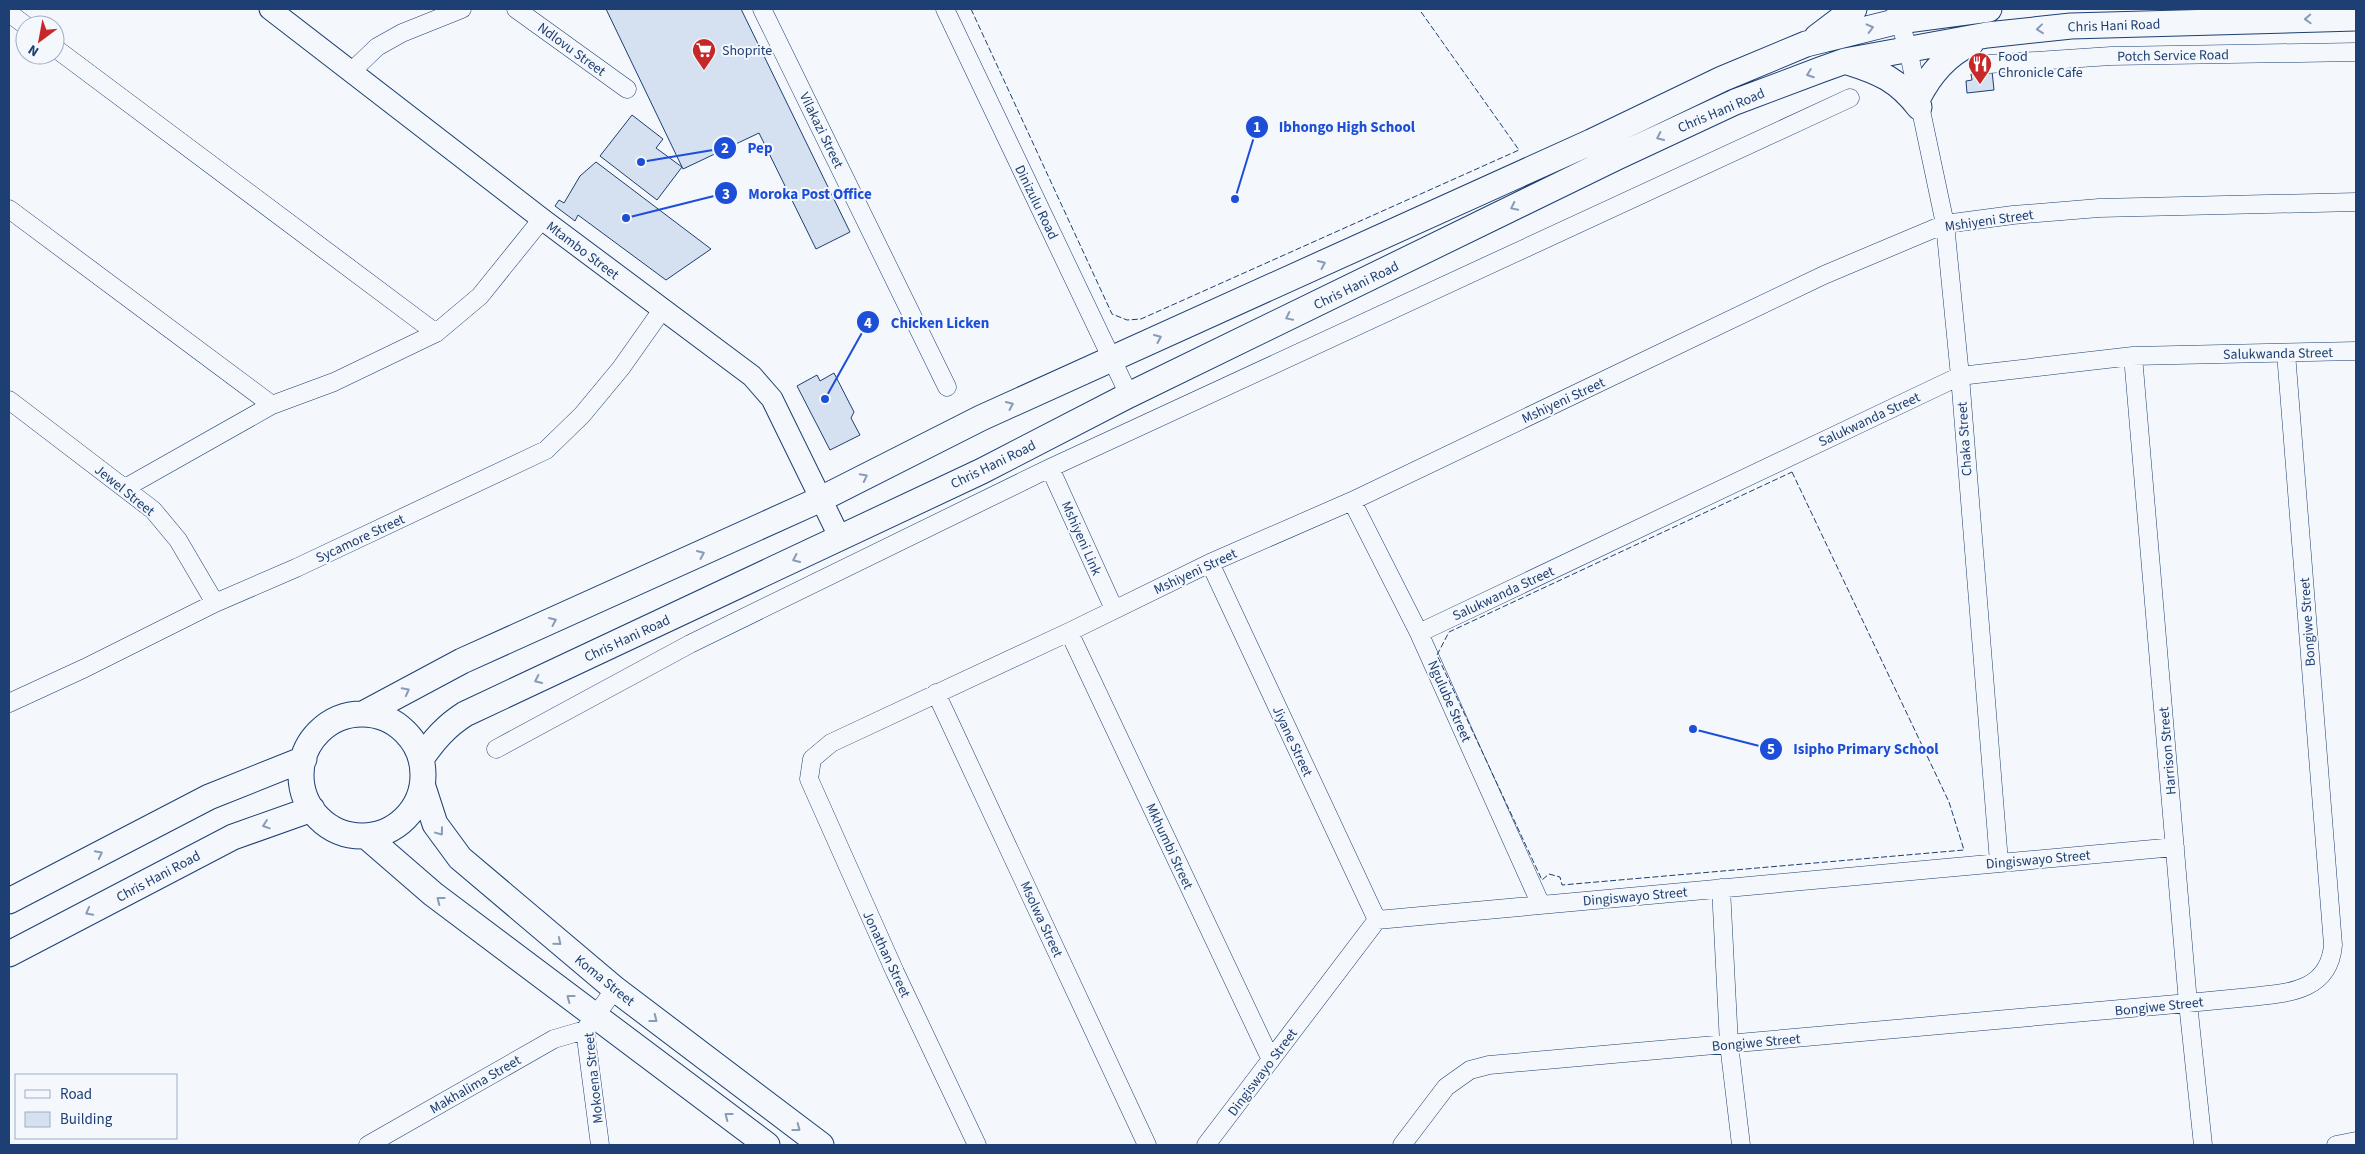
<svg xmlns="http://www.w3.org/2000/svg" width="2365" height="1154" font-family="'Source Sans 3',sans-serif">
	<style>
		.building { fill: #d5e0f0; stroke: #1d3f73 }
		.lines { fill: none; stroke-linecap: round; stroke-linejoin: round }
		.minor-casing { stroke: #1d3f73; stroke-width: 19 }
		.tertiary-casing { stroke: #1d3f73; stroke-width: 23 }
		.secondary-casing { stroke: #1d3f73; stroke-width: 27 }
		.minor { stroke: #f4f7fb; stroke-width: 18 }
		.tertiary { stroke: #f4f7fb; stroke-width: 21 }
		.secondary { stroke: #f4f7fb; stroke-width: 25 }
		.fence { stroke: #1d3f73; stroke-width: 1; stroke-dasharray: 6 2.5; stroke-linecap: butt }
		.oneway { stroke: #889bb7 }
		.labels { text-anchor: middle; stroke-width: 4; stroke-linejoin: round; paint-order: stroke }
		.street-label { font-size: 14px; fill: #1d3f73; stroke: #f4f7fb }
		.poi-label { font-size: 14px; fill: #1d3f73; stroke: #f4f7fb; text-anchor: start }
		.leader { fill: none; stroke: #1d4ed8; stroke-width: 2 }
		.callout-dot { fill: #1d4ed8; stroke: #f4f7fb; stroke-width: 2 }
		.mark-label { font-size: 15px; text-anchor: middle; font-weight: bold; fill: #fff }
		.callout-label { font-size: 15px; text-anchor: middle; font-weight: bold; fill: #1d4ed8; stroke: #f4f7fb; stroke-width: 4; stroke-linejoin: round; paint-order: stroke }
	</style>
	<rect width="100%" height="100%" fill="#f4f7fb"/>
	<path class="building" d="M606 9H741L850 232 816 249 759 133 683 169Z
		M1992 71 1994 90 1967 93 1966 81 1972 80 1971 74Z
		M632 115 663 139 656 148 682 167 657 200 600 156Z
		M596 162 711 249 666 280 578 215 575 221 555 206 559 200 564 203 580 176Z
		M834 373 854 412 851 418 860 435 830 450 797 386 817 375 820 381Z"/>
	<g class="lines">
		<g class="minor-casing">
			<path id="minor" d="M516 9 627 89
				M762 9 947 387
				M945 9 1129 395
				M1896 9 1908 49 1945 224 1960 376 1999 862
				M9 13 25 25
				M55 48 436 333
				M1989 64 2111 56 2356 52
				M352 71 377 47 402 33 462 9
				M9 209 272 405
				M2133 356 2188 1003 2203 1145
				M9 400 153 510 178 540 215 603
				M1050 468 1114 609
				M125 488 272 405 334 382 436 333 480 296 542 219
				M1352 501 1419 633 1541 905
				M1210 563 1377 920
				M1069 632 1271 1060
				M1419 633 1960 376 2133 356 2356 351
				M936 693 1147 1145
				M9 703 85 668 215 603 296 568 546 450 582 415 621 368 662 310
				M496 749 690 644 1050 468 1850 98
				M1721 888 1729 1044 1741 1145
				M368 1145 554 1039 585 1030
				M600 1145 585 1030 615 989
				M977 1145 895 972 809 779 812 759 831 743 1069 632 1210 563 1352 501 1824 275 1945 224 2013 215 2099 208 2356 202
				M1206 1145 1377 920 2175 847
				M1402 1145 1446 1087 1470 1070 1489 1065 2188 1003C2209 1001 2230 999 2250 997 2287 993 2329 992 2333 945L2286 353
				M2336 1145 2356 1141"/>
		</g>
		<g class="tertiary-casing">
			<path id="tertiary" d="M270 9 542 219 752 376 772 399 840 538"/>
		</g>
		<g class="secondary-casing">
			<path id="secondary" d="M1817 37 1854 9
				M1848 62C1880 72 1898 80 1919 107
				M1918 98C1930 74 1946 55 1971 43
				M363 714 462 661 821 499 981 418 1591 142 1722 79 1806 44 1899 21 1989 9
				M301 775a61 61 0 1 1 122 0a61 61 0 1 1-122 0Z
				M421 759C434 740 446 726 465 714L982 471 1129 395 1617 157 1735 102 1820 70 1845 61 1987 35 2071 26 2356 18
				M423 787 435 824 460 858 615 989 821 1145
				M366 836 433 894 767 1145
				M9 901 209 797 304 759
				M9 954 233 837 312 809"/>
		</g>
		<use href="#minor" class="minor"/>
		<use href="#tertiary" class="tertiary"/>
		<use href="#secondary" class="secondary"/>
		<path class="fence" d="M971 9 1112 314 1127 320 1141 319 1519 150 1419 9
			M1792 472 1949 802 1964 850 1562 885 1560 877 1549 874 1542 880 1437 655 1449 632Z"/>
	</g>
	<defs><path id="oneway-chevron" d="M-2-3.5L2.5 0L-2 3.5" fill="none" stroke-width="1.6" stroke-linecap="round" stroke-linejoin="round" transform="scale(1.25)"/></defs>
	<g class="oneway">
		<use href="#oneway-chevron" transform="translate(2308 19) rotate(178)"/>
		<use href="#oneway-chevron" transform="translate(1870 28) rotate(-14)"/>
		<use href="#oneway-chevron" transform="translate(2040 29) rotate(174)"/>
		<use href="#oneway-chevron" transform="translate(1810 74) rotate(160)"/>
		<use href="#oneway-chevron" transform="translate(1660 137) rotate(155)"/>
		<use href="#oneway-chevron" transform="translate(1514 207) rotate(154)"/>
		<use href="#oneway-chevron" transform="translate(1322 264) rotate(-24)"/>
		<use href="#oneway-chevron" transform="translate(1289 317) rotate(154)"/>
		<use href="#oneway-chevron" transform="translate(1158 338) rotate(-24)"/>
		<use href="#oneway-chevron" transform="translate(1010 405) rotate(-24)"/>
		<use href="#oneway-chevron" transform="translate(864 477) rotate(-27)"/>
		<use href="#oneway-chevron" transform="translate(701 554) rotate(-24)"/>
		<use href="#oneway-chevron" transform="translate(796 559) rotate(155)"/>
		<use href="#oneway-chevron" transform="translate(553 621) rotate(-24)"/>
		<use href="#oneway-chevron" transform="translate(538 680) rotate(155)"/>
		<use href="#oneway-chevron" transform="translate(406 691) rotate(-28)"/>
		<use href="#oneway-chevron" transform="translate(266 825) rotate(161)"/>
		<use href="#oneway-chevron" transform="translate(440 832) rotate(53)"/>
		<use href="#oneway-chevron" transform="translate(99 854) rotate(-27)"/>
		<use href="#oneway-chevron" transform="translate(440 900) rotate(-143)"/>
		<use href="#oneway-chevron" transform="translate(89 912) rotate(152)"/>
		<use href="#oneway-chevron" transform="translate(558 942) rotate(39)"/>
		<use href="#oneway-chevron" transform="translate(570 998) rotate(-143)"/>
		<use href="#oneway-chevron" transform="translate(654 1019) rotate(38)"/>
		<use href="#oneway-chevron" transform="translate(728 1116) rotate(-143)"/>
		<use href="#oneway-chevron" transform="translate(797 1128) rotate(37)"/>
	</g>
	<defs>
		<g id="supermarket-pin" transform="scale(1.25)"><path d="M0 17L-7.5 6A9.5 9.5 0 1 1 7.5 6Z" fill="#c62828" stroke="#f4f7fb"/><path d="M-6-5.5h2.5l.6 2H6L4.5 2H-2.5L-4.4-4H-6ZM-1.5 3.2a1.3 1.3 0 1 0 .1 0ZM3 3.2a1.3 1.3 0 1 0 .1 0Z" fill="#fff"/></g>
		<g id="restaurant-pin" transform="scale(1.25)"><path d="M0 17L-7.5 6A9.5 9.5 0 1 1 7.5 6Z" fill="#c62828" stroke="#f4f7fb"/><path d="M-5-6h1v4h1v-4h1v4h1v-4h1v5L-1.5 .5V6h-2V.5L-5-1ZM5-6V6H3V1.5H1.5Q1.5-4 5-6Z" fill="#fff"/></g>
	</defs>
	<g fill-rule="evenodd">
		<use href="#supermarket-pin" x="704" y="50"/>
		<use href="#restaurant-pin" x="1980" y="64"/>
	</g>
	<g class="labels">
		<g class="street-label">
			<text transform="translate(2114 25) rotate(-2)" y="5">Chris Hani Road</text>
			<text transform="translate(572 49) rotate(36)" y="5">Ndlovu Street</text>
			<text transform="translate(2173 55) rotate(-1)" y="5">Potch Service Road</text>
			<text transform="translate(1721 110) rotate(-23)" y="5">Chris Hani Road</text>
			<text transform="translate(822 130) rotate(64)" y="5">Vilakazi Street</text>
			<text transform="translate(1037 202) rotate(64)" y="5">Dinizulu Road</text>
			<text transform="translate(1989 220) rotate(-8)" y="5">Mshiyeni Street</text>
			<text transform="translate(583 250) rotate(37)" y="5">Mtambo Street</text>
			<text transform="translate(1356 285) rotate(-26)" y="5">Chris Hani Road</text>
			<text transform="translate(2278 353) rotate(-1)" y="5">Salukwanda Street</text>
			<text transform="translate(1563 400) rotate(-25)" y="5">Mshiyeni Street</text>
			<text transform="translate(1869 419) rotate(-25)" y="5">Salukwanda Street</text>
			<text transform="translate(1964 439) rotate(-94)" y="5">Chaka Street</text>
			<text transform="translate(993 464) rotate(-26)" y="5">Chris Hani Road</text>
			<text transform="translate(125 490) rotate(39)" y="5">Jewel Street</text>
			<text transform="translate(360 538) rotate(-25)" y="5">Sycamore Street</text>
			<text transform="translate(1082 538) rotate(66)" y="5">Mshiyeni Link</text>
			<text transform="translate(1195 571) rotate(-25)" y="5">Mshiyeni Street</text>
			<text transform="translate(1503 593) rotate(-25)" y="5">Salukwanda Street</text>
			<text transform="translate(2307 622) rotate(-94)" y="5">Bongiwe Street</text>
			<text transform="translate(627 638) rotate(-25)" y="5">Chris Hani Road</text>
			<text transform="translate(1450 701) rotate(66)" y="5">Ngulube Street</text>
			<text transform="translate(1293 741) rotate(65)" y="5">Jiyane Street</text>
			<text transform="translate(2167 751) rotate(-95)" y="5">Harrison Street</text>
			<text transform="translate(1170 846) rotate(65)" y="5">Mkhumbi Street</text>
			<text transform="translate(2038 859) rotate(-5)" y="5">Dingiswayo Street</text>
			<text transform="translate(158 876) rotate(-28)" y="5">Chris Hani Road</text>
			<text transform="translate(1635 896) rotate(-5)" y="5">Dingiswayo Street</text>
			<text transform="translate(1042 919) rotate(65)" y="5">Msolwa Street</text>
			<text transform="translate(887 954) rotate(65)" y="5">Jonathan Street</text>
			<text transform="translate(605 980) rotate(39)" y="5">Koma Street</text>
			<text transform="translate(2159 1006) rotate(-6)" y="5">Bongiwe Street</text>
			<text transform="translate(1756 1042) rotate(-5)" y="5">Bongiwe Street</text>
			<text transform="translate(1262 1072) rotate(-53)" y="5">Dingiswayo Street</text>
			<text transform="translate(593 1078) rotate(-96)" y="5">Mokoena Street</text>
			<text transform="translate(475 1084) rotate(-30)" y="5">Makhalima Street</text>
		</g>
		<g class="poi-label">
			<text x="722" y="55">Shoprite</text>
			<text x="1998" y="61">Food<tspan x="1998" dy="16">Chronicle Cafe</tspan></text>
		</g>
	</g>
	<path class="leader" d="M1235 199L1257 127M641 162L725 148M626 218L726 193M825 399L868 322M1693 729L1771 749"/>
	<g class="callout-dot">
		<circle cx="1235" cy="199" r="5"/>
		<circle cx="641" cy="162" r="5"/>
		<circle cx="626" cy="218" r="5"/>
		<circle cx="825" cy="399" r="5"/>
		<circle cx="1693" cy="729" r="5"/>
		<circle cx="1257" cy="127" r="12"/>
		<circle cx="725" cy="148" r="12"/>
		<circle cx="726" cy="193" r="12"/>
		<circle cx="868" cy="322" r="12"/>
		<circle cx="1771" cy="749" r="12"/>
	</g>
	<g class="mark-label">
		<text x="1257" y="132">1</text>
		<text x="725" y="153">2</text>
		<text x="726" y="199">3</text>
		<text x="868" y="328">4</text>
		<text x="1771" y="754">5</text>
	</g>
	<g class="callout-label">
		<text x="1347" y="132">Ibhongo High School</text>
		<text x="760" y="153">Pep</text>
		<text x="810" y="199">Moroka Post Office</text>
		<text x="940" y="328">Chicken Licken</text>
		<text x="1866" y="754">Isipho Primary School</text>
	</g>
	<rect width="2365" height="1154" fill="none" stroke="#1d3f73" stroke-width="20"/>
	<rect x="15" y="1074" width="162" height="65" fill="#f4f7fb" stroke="#9eadc5"/>
	<rect x="25" y="1090" width="25" height="8" fill="#f4f7fb" stroke="#9eadc5"/>
	<text x="60" y="1099" font-size="15" fill="#1d3f73">Road</text>
	<rect x="25" y="1112" width="25" height="15" fill="#d5e0f0" stroke="#9eadc5"/>
	<text x="60" y="1124" font-size="15" fill="#1d3f73">Building</text>
	<g transform="translate(40 40) rotate(212)"><circle r="24" fill="#f4f7fb" stroke="#9eadc5"/>
	<path d="M0-4L9 19L0 12L-9 19Z" fill="#c62828"/>
	<text y="-8" font-size="14" font-weight="bold" text-anchor="middle" fill="#1d3f73">N</text>
	</g>
</svg>
